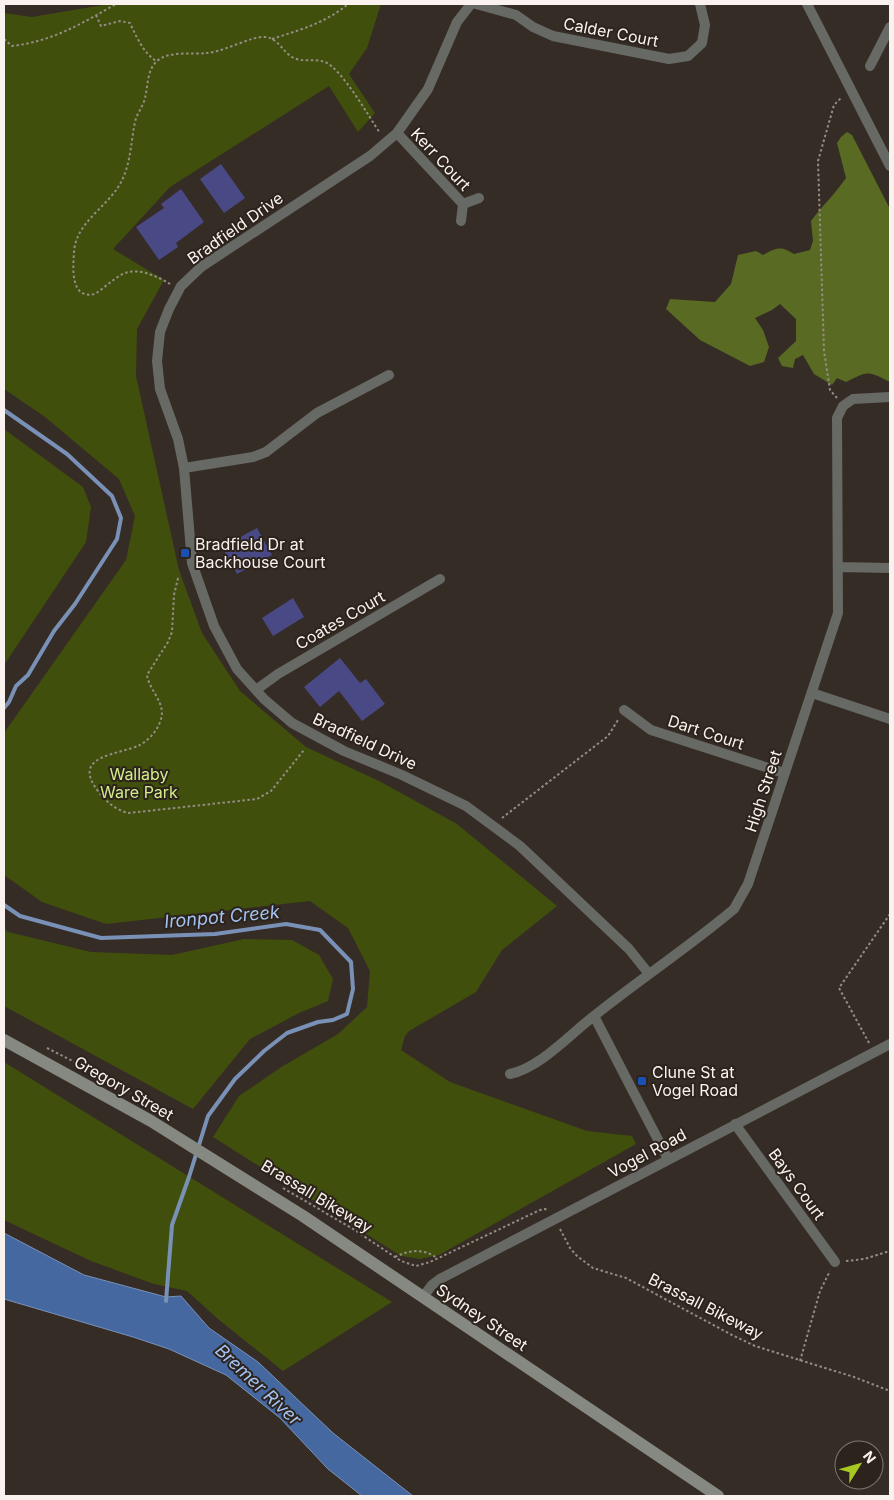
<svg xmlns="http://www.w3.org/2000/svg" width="894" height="1500" font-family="Inter,sans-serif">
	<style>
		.green { fill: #414f0c }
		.forest { fill: #596a23 }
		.water { fill: #44689f; stroke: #7a91b7 }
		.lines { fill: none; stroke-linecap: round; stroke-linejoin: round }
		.stream { stroke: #7a91b7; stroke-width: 4 }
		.building { fill: #494985 }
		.path { stroke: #948c86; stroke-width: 2; stroke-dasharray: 2.5 2.5; stroke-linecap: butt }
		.street { stroke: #666964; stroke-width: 10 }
		.secondary { stroke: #858981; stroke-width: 12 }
		.transit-dot { fill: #1a4fb4; stroke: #2c231c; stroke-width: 2 }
		.labels { text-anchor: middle; stroke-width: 4; stroke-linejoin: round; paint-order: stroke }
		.street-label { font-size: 16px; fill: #f9f2ee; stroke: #2c231c }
		.poi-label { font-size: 16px; fill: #f9f2ee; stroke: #2c231c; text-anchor: start }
		.park-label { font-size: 16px; fill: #d3ed8a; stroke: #2c231c }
		.water-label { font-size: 18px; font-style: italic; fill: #a3c3f3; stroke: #2c231c }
	</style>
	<rect width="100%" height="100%" fill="#362c26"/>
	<path class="green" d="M109 4H381L367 48 349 74 375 113 358 132 329 86 170 187 113 249 164 280 137 329 136 376 179 570 202 633 240 691 306 747 381 782 457 824 557 906 502 950 476 992 409 1031 405 1036 401 1050 450 1082 587 1131 632 1136 636 1144 439 1255 420 1259 401 1256 213 1137 239 1096 283 1066 338 1034 367 1007 370 971 348 928 310 901 106 924 42 902 4 875V733L126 560 135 516 119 479 45 417 4 389V13L32 17Z
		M4 429 83 487 91 507 86 542 4 665Z
		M4 928 8 932 91 952 172 955 244 939 292 940 319 955 333 979 328 1001 299 1013 250 1039 193 1109 4 1006Z
		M4 1062 392 1302 283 1371 218 1319 187 1291 154 1284 91 1261 4 1220Z"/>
	<path class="forest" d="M847 132 852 135 890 209V381H888C866 370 867 372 846 382L837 378 832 385 814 374 803 355 795 359 793 368 782 366 778 358 796 341V319L780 304 772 310 755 318 763 330 769 347 764 362 750 366 700 340 666 309 670 299 715 302 731 284 738 255 756 251 763 255C777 247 781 246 794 254L810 250 813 241 811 221C822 206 835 194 846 178L837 143 841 137Z"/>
	<path class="water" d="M4 1233 84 1275 166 1297 181 1296 209 1328 258 1362 333 1433 413 1496H362L328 1469 280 1418 226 1375 169 1349 133 1337 4 1299Z"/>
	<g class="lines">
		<path class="stream" d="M4 410 67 454 112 496 121 518 117 539 75 604 54 631 28 675 16 686 9 702 4 708
			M4 905 20 916 101 938 215 934 286 924 320 930 351 962 353 989 347 1014 333 1020 318 1022 287 1033 264 1051 235 1079 208 1116 189 1177 172 1225 166 1301"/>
	</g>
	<path class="building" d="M221 164 245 198 224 213 200 179Z
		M181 189 204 222 176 243 178 247 159 260 136 227 164 208 161 204Z
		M257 528 272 555 237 574 222 547Z
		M293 598 304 617 273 636 262 618Z
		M340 658 360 683 366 679 385 704 362 721 339 691 320 707 304 687Z"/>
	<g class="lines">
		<path class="path" d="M96 15 101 26 120 21 130 23C137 38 143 52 156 61
			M4 39 12 46C53 41 81 24 116 4
			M272 39C299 30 326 23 348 4
			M170 284C157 276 136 266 121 275 112 280 104 288 95 294 70 300 73 268 74 252 76 220 112 205 123 178 131 160 131 141 135 122 137 113 143 107 145 98 148 86 147 71 156 62 168 50 192 55 207 53 226 51 251 36 265 37 278 38 282 51 292 57 302 63 314 58 325 62 342 69 369 117 380 133
			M837 398 830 390 824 351 818 161 834 105 842 97
			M178 578 174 595 172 632 168 642 147 675C149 690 166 703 161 719 158 730 150 739 140 745 119 755 70 755 98 791 105 801 117 811 129 813L257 799 271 791 304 750
			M502 818 608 736 618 720
			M869 1043 839 988 890 914
			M47 1048 116 1083 130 1094
			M283 1188 353 1229 401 1261 416 1266 430 1262 540 1210 545 1209 549 1210
			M560 1229 570 1248 577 1256 593 1268 626 1278 732 1335 755 1346 854 1377 890 1391
			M395 1257C409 1250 423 1248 437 1258
			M846 1261 864 1259 890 1251
			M800 1361 820 1291 830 1271"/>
		<path class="street" d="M471 4 457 22 428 89 397 133 370 156 201 267 181 286 169 309 160 332 157 361 160 389 178 439 184 468 192 563 214 626 237 669 264 699 292 723 344 751 402 775 466 806 520 846 629 949 649 974
			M476 4 516 15 533 27 553 36 669 59 688 56 702 43 705 25 700 4
			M807 4 890 166
			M870 66 890 27
			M397 133 463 204
			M461 221 463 204 479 198
			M184 468 253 457 266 452 317 413 389 375
			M839 567 890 568
			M256 690 278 674 440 579
			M812 693 890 719
			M624 710 651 730 784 773
			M594 1016 668 1159
			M510 1074C541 1067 569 1035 594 1016 640 979 689 947 734 909L748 884 838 613 837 418 843 406 853 399 890 397
			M735 1124 835 1262
			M423 1297 432 1285 440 1279 890 1044"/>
		<path class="secondary" d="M4 1040 151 1121 303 1216 718 1496"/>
	</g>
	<g class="transit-dot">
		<rect x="180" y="548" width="10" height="10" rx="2.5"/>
		<rect x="637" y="1076" width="10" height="10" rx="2.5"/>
	</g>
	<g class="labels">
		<g class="street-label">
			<text transform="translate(611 32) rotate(11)" y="6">Calder Court</text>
			<text transform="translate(441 159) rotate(47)" y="6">Kerr Court</text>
			<text transform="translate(235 228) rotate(-35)" y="6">Bradfield Drive</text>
			<text transform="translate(340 620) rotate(-30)" y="6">Coates Court</text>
			<text transform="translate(706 732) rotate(18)" y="6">Dart Court</text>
			<text transform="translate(365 741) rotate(25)" y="6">Bradfield Drive</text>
			<text transform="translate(763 791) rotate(-72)" y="6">High Street</text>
			<text transform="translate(124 1088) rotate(30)" y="6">Gregory Street</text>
			<text transform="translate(647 1153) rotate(-28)" y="6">Vogel Road</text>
			<text transform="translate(797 1184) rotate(54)" y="6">Bays Court</text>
			<text transform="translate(317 1196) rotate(31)" y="6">Brassall Bikeway</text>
			<text transform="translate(706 1306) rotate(27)" y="6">Brassall Bikeway</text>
			<text transform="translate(482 1317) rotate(34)" y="6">Sydney Street</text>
		</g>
		<g class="poi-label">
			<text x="195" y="550">Bradfield Dr at<tspan x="195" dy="18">Backhouse Court</tspan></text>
			<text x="652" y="1078">Clune St at<tspan x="652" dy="18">Vogel Road</tspan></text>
		</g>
		<g class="park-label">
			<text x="139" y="780">Wallaby<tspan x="139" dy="18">Ware Park</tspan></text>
		</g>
		<g class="water-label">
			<text transform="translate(222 917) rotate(-5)" y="6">Ironpot Creek</text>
			<text transform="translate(258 1385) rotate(43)" y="6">Bremer River</text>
		</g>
	</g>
	<rect width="894" height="1500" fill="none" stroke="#f9f2ee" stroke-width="10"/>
	<g transform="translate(859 1465) rotate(53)"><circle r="24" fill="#2c231c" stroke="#7e7670"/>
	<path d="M0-4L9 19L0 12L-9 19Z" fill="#a7c820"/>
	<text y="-8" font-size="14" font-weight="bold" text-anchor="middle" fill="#f9f2ee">N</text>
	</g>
</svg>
